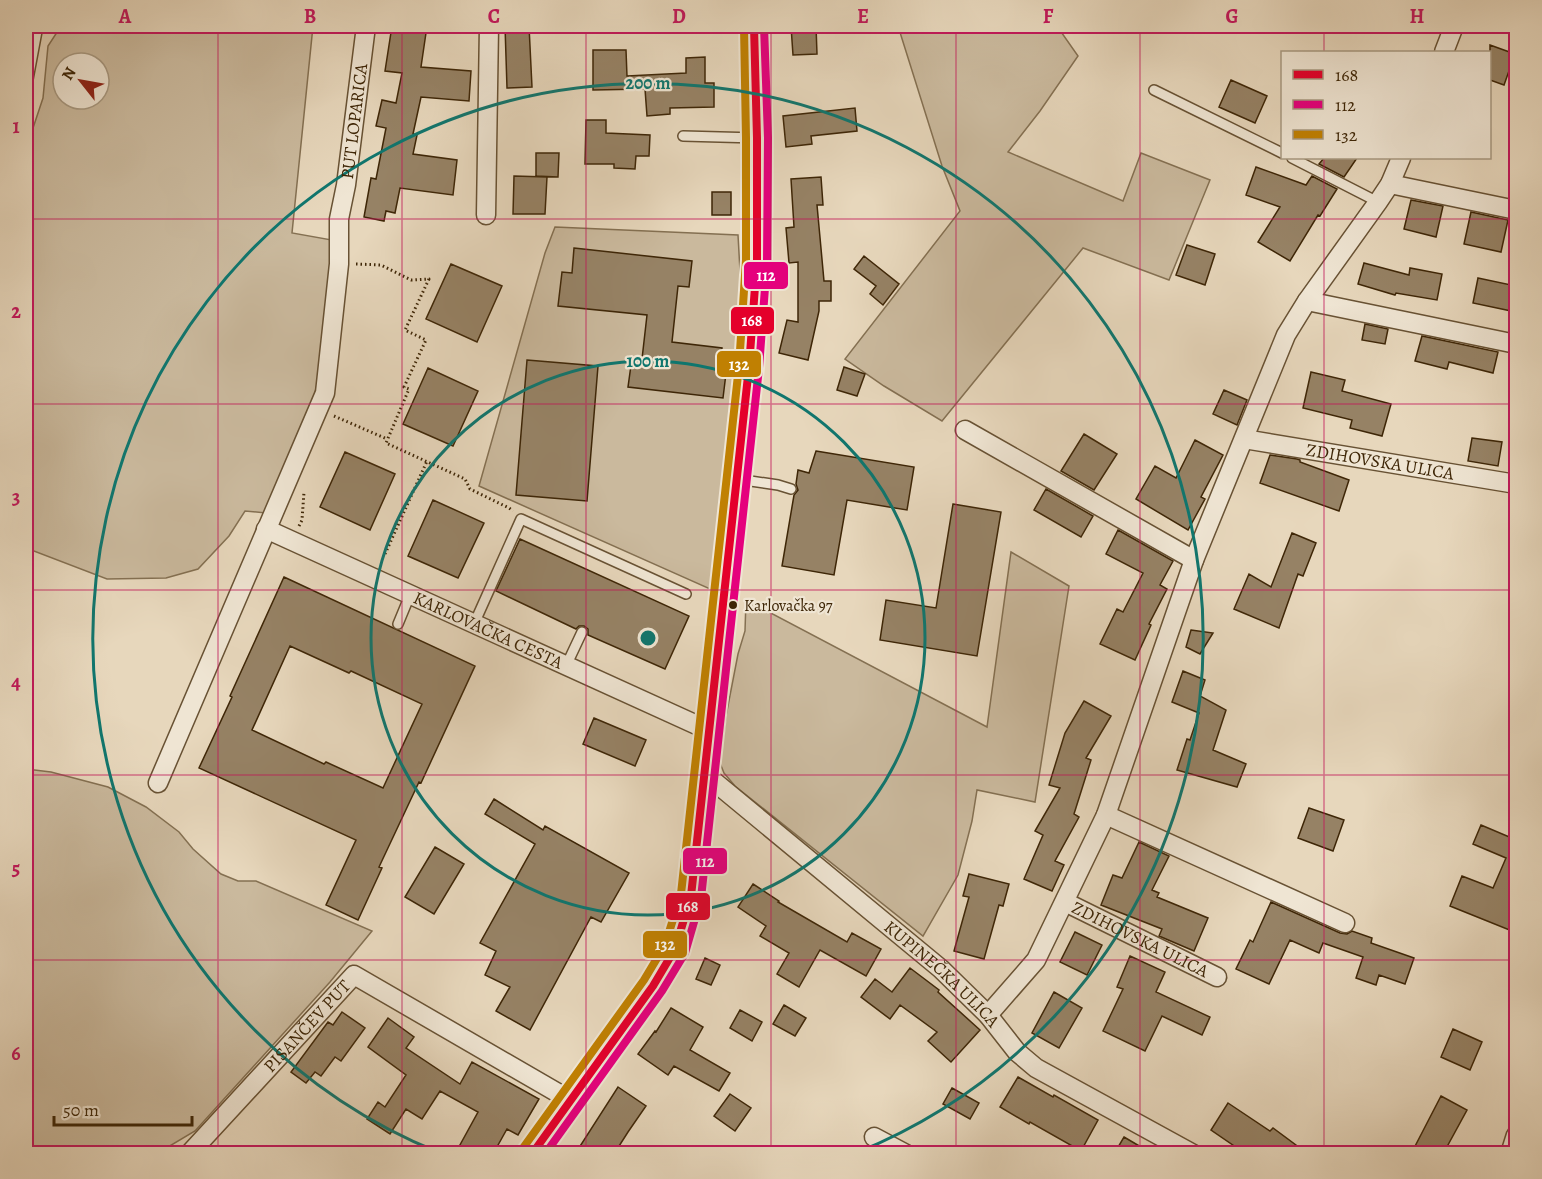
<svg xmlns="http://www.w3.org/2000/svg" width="1542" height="1179" font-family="Alegreya,serif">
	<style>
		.green { fill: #cab99d; stroke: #847052; stroke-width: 1.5; fill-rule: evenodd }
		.building { fill: #968265; stroke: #3e2607; stroke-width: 1.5; fill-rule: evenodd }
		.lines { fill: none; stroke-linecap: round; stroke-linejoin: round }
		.service-casing { stroke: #685234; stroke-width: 12 }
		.minor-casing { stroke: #685234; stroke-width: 21 }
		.tertiary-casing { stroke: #685234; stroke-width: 26 }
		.path { stroke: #3e2607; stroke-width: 3; stroke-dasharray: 1.5 3; stroke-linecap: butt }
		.service { stroke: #efe5d3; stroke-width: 9 }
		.minor { stroke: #efe5d3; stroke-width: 18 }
		.tertiary { stroke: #efe5d3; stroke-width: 22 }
		.bus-1-casing { stroke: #efe5d3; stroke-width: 12 }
		.bus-2-casing { stroke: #efe5d3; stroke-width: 12 }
		.bus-3-casing { stroke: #efe5d3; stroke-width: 12 }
		.bus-1 { stroke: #e4002b; stroke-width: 8 }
		.bus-2 { stroke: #e5007d; stroke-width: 8 }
		.bus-3 { stroke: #c08002; stroke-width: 8 }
		.grid { fill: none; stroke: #c2185b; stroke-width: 1.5; stroke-opacity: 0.55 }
		.ring { fill: none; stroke: #0f766e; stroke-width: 3 }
		.bus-dot { fill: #3e2607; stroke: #efe5d3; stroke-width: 2 }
		.labels { text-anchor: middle; stroke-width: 4.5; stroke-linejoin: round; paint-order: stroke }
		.bus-label { font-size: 16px; fill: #3e2607; stroke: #efe5d3; text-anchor: start }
		.street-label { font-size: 18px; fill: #3e2607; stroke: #efe5d3 }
		.centre { fill: #0f766e; stroke: #efe5d3; stroke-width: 3 }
		.ring-label { font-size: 18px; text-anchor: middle; font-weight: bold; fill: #0f766e; stroke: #efe5d3; stroke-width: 4.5; stroke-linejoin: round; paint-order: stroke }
		.line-badge { stroke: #efe5d3; stroke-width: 2 }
		.badge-label { font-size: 16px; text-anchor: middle; font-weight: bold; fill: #fff }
		.neatline { fill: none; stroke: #c2185b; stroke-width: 2 }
		.grid-label { font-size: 20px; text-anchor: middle; font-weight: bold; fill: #c2185b }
	</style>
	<rect width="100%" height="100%" fill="#e7d7bc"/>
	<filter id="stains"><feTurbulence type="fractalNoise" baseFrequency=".00333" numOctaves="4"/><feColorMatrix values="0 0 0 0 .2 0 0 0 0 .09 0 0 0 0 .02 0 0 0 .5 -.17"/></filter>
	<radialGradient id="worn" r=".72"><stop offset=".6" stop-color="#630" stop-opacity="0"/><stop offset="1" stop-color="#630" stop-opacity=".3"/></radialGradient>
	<path class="green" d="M61 26H313L292 233 332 240 322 365 312 404 266 513 245 511 229 536 198 569 166 578 107 579 26 548V149L43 98 48 46ZM63 63H99V99H63Z
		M898 26H1057L1078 56 1040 111 1008 152 1123 201 1141 153 1210 180 1169 280 1083 248 942 421 884 386 845 359 960 211 942 166Z
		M555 227 738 235 742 307 710 589 479 486 545 253Z
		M1011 552 1069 586 1035 802 977 790 972 821 958 875 923 936 735 786 724 773 720 763 726 716 738 654 745 631 746 600 987 727Z
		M26 769 51 772 108 787 146 807 179 832 193 849 221 874 238 881H256L372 931 330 982 195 1131 158 1153H26Z"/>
	<path class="building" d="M392 26H427L421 67 471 71 469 101 421 97 413 134 417 135 413 154 457 160 453 195 400 188 395 213 386 211 384 221 364 217 371 178 376 179 386 128 376 126 382 100 396 103 402 73 385 71Z
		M505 26H529L532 87 507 88Z
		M791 26H816L817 54 793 55Z
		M1490 45 1515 54 1504 85 1490 80Z
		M593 50H626L627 76 686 73V58L705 57V83H714V107L670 108V114L647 116 645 89 593 90Z
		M1231 80 1267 96 1255 123 1219 107Z
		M855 108 857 131 811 136 812 144 786 147 783 116Z
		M586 120H606V133L650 135 649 156H636L635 169 614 168V164H585Z
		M536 153H559L558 177 536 176Z
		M1324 158H1357L1344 177 1319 164Z
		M1256 167 1306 185 1312 176 1337 189 1320 216 1318 215 1290 261 1258 242 1280 207 1246 195Z
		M514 176 547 177 545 214H513Z
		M821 177 823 205H817L824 281H831V301H819V311L808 360 779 353 787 320 798 322V262L789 263 786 228 794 227 791 179Z
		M712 192H731V215H712Z
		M1411 200 1443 206 1436 237 1404 229Z
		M1471 212 1508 220 1501 252 1464 244Z
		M1187 245 1215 254 1205 285 1176 275Z
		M574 248 692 261 689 287 678 286 672 342 722 348 721 357H728L723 398 628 387 632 358 642 359 647 315 558 306 562 272 572 273Z
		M864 256 899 284 883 305 870 294 876 286 854 269Z
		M1364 263 1409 275 1410 268 1442 274 1437 300 1396 293 1395 295 1358 284Z
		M451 264 502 286 477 342 426 319Z
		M1478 278 1516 286V312L1473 303Z
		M1365 324 1388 329 1385 344 1362 340Z
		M1422 336 1498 352 1493 373 1449 362 1447 369 1415 361Z
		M527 360 598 366 587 501 516 495Z
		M844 367 865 374 857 396 837 390Z
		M428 368 478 391 453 446 403 424Z
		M1311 372 1345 380 1342 391 1391 404 1382 436 1350 428 1352 420 1303 408Z
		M1224 390 1247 400 1237 425 1213 414Z
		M1084 434 1117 454 1094 490 1061 471Z
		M1472 438 1502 442 1498 466 1468 461Z
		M1195 440 1223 455 1201 497 1205 499 1188 530 1136 499 1155 466 1176 478Z
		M816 451 914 467 907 510 847 500 834 575 782 566 794 495 798 490 796 484 798 470 809 473Z
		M345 452 395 474 370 530 320 507Z
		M1270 455 1297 459 1300 460V462L1349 480 1339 511 1260 483Z
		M1046 489 1093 516 1081 537 1034 510Z
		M433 500 484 523 458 578 408 556Z
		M953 504 1001 512 977 656 880 640 886 600 936 608Z
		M1118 530 1173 561 1160 585 1167 589 1149 624 1151 625 1135 660 1100 644 1117 609 1123 612 1143 573 1106 554Z
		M1292 533 1316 543 1303 576 1298 574 1279 628 1234 609 1249 574 1271 587Z
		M520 539 689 616 665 669 588 635V629L584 626H579L576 629 496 591Z
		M284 577 475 666 421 783 419 782 379 867 382 868 358 920 326 905 356 840 199 768 232 697 230 696ZM290 646 349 673 351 671 422 704 383 788 326 762 324 764 252 730Z
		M1191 630 1213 633 1200 654 1186 647Z
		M1183 671 1205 680 1200 696 1226 710 1213 750 1246 764 1237 787 1177 770 1187 739 1190 740 1199 713 1172 702Z
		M1084 701 1111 716 1086 758 1091 760 1074 814 1079 817 1055 861 1064 865 1052 891 1024 879 1043 835 1035 831 1060 788 1049 785 1065 733Z
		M594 718 646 740 635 766 583 744Z
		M494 799 543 830 545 826 629 873 601 922 591 917 530 1030 496 1011 510 987 485 975 496 951 480 943 535 844 485 814Z
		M1309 808 1344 820 1333 851 1298 838Z
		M1481 825 1514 839 1516 834V920L1512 931 1450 906 1462 876 1493 888 1506 858 1473 844Z
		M1139 842 1169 856 1152 890 1159 893 1157 897 1208 918 1194 951 1159 936 1162 929 1101 905 1113 875 1122 878Z
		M435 847 464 864 434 914 405 897Z
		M969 874 1009 884 1003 906 999 905 984 959 954 951 969 897 963 896Z
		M753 884 779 901 778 902 847 942 852 933 881 949 866 976 820 950 799 987 777 974 789 953 760 936 766 926 738 907Z
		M1271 902 1340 933 1347 934 1352 931 1372 938 1371 943 1414 958 1405 984 1379 975 1376 985 1356 978 1363 957 1323 943 1319 953 1290 940 1269 984 1236 969 1250 940 1253 942Z
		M1075 932 1102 945 1087 975 1060 962Z
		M1130 956 1165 972 1156 992 1210 1017 1202 1035 1162 1016 1145 1051 1103 1031 1123 989 1117 987Z
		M705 958 720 965 711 985 696 979Z
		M910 968 939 990 938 992 980 1030 951 1062 928 1041 937 1032 900 1005 890 1019 861 997 875 979 892 992Z
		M1054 992 1082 1008 1059 1048 1032 1033Z
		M784 1005 806 1018 795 1036 773 1024Z
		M671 1008 703 1027 690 1050 730 1073 719 1091 674 1066 668 1075 638 1054 655 1031 656 1032Z
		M740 1010 762 1022 752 1041 730 1028Z
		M342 1012 365 1028 341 1061 335 1057 321 1076 315 1072 306 1083 291 1072 328 1022 333 1025Z
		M388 1018 414 1037 406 1048 460 1084 472 1062 539 1099 518 1135 507 1129 493 1154H455L478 1112 440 1091 422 1119 406 1109 390 1134 367 1119 378 1102 385 1107 406 1075 368 1047Z
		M1453 1029 1482 1042 1470 1070 1441 1057Z
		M1018 1077 1053 1097 1054 1095 1098 1120 1081 1151 1030 1122 1029 1124 1000 1107Z
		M618 1087 646 1106 628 1132 614 1154H575Z
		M952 1088 979 1103 970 1119 943 1104Z
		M730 1094 751 1108 735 1131 714 1116Z
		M1441 1096 1467 1110 1443 1154H1411Z
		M1228 1103 1270 1131 1273 1128 1308 1154H1246L1211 1130Z
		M1124 1137 1153 1154H1114Z"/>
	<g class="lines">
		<g class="service-casing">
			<path id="service" d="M26 90 38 26
				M1154 90 1282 153
				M683 136 757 138
				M1292 158 1378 202
				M737 479 778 485 791 489
				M398 624 410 595
				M474 624 521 519 686 594
				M566 666 582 632"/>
		</g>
		<g class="minor-casing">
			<g id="minor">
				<path d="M1444 52 1454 26"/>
				<path d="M1390 184 1516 210"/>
				<path d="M486 215 489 26"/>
				<path d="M1307 301 1516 344"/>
				<path d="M965 430 1194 560"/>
				<path id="s1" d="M1244 439 1516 484"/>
				<path id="s2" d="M266 529 710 731"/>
				<path id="s3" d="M705 774 941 969 988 1015 1017 1052 1036 1068 1193 1154"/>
				<path id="s4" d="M158 783 325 393 339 264V219L346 185 366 26"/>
				<path d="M1106 815 1345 923"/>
				<path id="s5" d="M1065 902 1217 977"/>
				<path d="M988 1015 1036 960 1106 815 1194 560 1286 335 1307 301 1378 202 1390 184 1401 158"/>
				<path d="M874 1137 906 1154"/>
				<path id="s6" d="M189 1154 354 975 570 1100"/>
				<path d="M1510 1154 1516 1135"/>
			</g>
		</g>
		<g class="tertiary-casing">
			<path id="tertiary" d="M532 1154 653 986 675 949 691 896 749 367 757 260V138L754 26"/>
		</g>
		<path class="path" d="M356 264 381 265 411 280 429 279 405 330 426 340 404 387 409 389 386 443 465 479 470 489 509 508 513 511
			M334 416 387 439
			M299 526 302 520 304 492
			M385 554 427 461"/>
		<use href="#service" class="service"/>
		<use href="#minor" class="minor"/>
		<use href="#tertiary" class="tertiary"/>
		<g class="bus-1-casing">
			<path id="bus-1" d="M532 1154 653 986 675 949 691 896 749 367 757 260V138L754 26"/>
		</g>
		<g class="bus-2-casing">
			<path id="bus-2" d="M545 1154 662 991 685 953 701 898 759 368 767 261 768 138 764 26"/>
		</g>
		<g class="bus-3-casing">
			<path id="bus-3" d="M523 1148 644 980 665 945 681 894 739 366 746 260V138L744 26"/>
		</g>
		<use href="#bus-1" class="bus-1"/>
		<use href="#bus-2" class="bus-2"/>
		<use href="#bus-3" class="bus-3"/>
	</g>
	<path class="grid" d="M218 26V1154M402 26V1154M586 26V1154M771 26V1154M956 26V1154M1140 26V1154M1324 26V52M1324 158V1154M26 219H1516M26 404H1516M26 590H1516M26 775H1516M26 960H1516"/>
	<g class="ring">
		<circle cx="648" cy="638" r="277"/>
		<path d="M440 1153A555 555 0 1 1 856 1153"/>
	</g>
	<circle class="bus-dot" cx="733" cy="605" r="5"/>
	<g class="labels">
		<g class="bus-label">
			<text x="744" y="611">Karlovačka 97</text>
		</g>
		<g class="street-label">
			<text dy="6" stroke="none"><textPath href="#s4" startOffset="698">PUT LOPARICA</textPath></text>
			<text dy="6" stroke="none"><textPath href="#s1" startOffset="138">ZDIHOVSKA ULICA</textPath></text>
			<text dy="6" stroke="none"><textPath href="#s2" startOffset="244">KARLOVAČKA CESTA</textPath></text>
			<text dy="6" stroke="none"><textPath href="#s5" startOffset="84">ZDIHOVSKA ULICA</textPath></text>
			<text dy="6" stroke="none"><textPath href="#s3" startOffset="310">KUPINEČKA ULICA</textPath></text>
			<text dy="6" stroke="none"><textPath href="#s6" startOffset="174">PISANČEV PUT</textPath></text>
		</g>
	</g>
	<circle cx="648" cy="638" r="9" class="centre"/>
	<g class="ring-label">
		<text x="648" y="89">200 m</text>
		<text x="648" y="367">100 m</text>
	</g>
	<g class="line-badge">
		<rect x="743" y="261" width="46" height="29" rx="6" fill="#e5007d"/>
		<rect x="730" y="306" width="45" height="29" rx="6" fill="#e4002b"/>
		<rect x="716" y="350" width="46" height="28" rx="6" fill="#c08002"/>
		<rect x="682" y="847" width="46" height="28" rx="6" fill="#e5007d"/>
		<rect x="665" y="892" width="46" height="29" rx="6" fill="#e4002b"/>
		<rect x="642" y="930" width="46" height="29" rx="6" fill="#c08002"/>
	</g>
	<g class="badge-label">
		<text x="766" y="281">112</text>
		<text x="752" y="326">168</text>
		<text x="739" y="370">132</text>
		<text x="705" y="867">112</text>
		<text x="688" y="912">168</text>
		<text x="665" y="950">132</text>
	</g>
	<rect width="1542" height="1179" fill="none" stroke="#e7d7bc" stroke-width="66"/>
	<rect x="1281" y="51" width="210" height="108" fill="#efe5d3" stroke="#a89981" stroke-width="1.5"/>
	<rect x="1293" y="70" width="30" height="9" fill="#e4002b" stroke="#a89981" stroke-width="1.5"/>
	<text x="1335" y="81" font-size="18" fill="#3e2607">168</text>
	<rect x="1293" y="100" width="30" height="9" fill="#e5007d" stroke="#a89981" stroke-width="1.5"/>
	<text x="1335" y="111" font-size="18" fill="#3e2607">112</text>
	<rect x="1293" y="130" width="30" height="9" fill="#c08002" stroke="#a89981" stroke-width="1.5"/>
	<text x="1335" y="141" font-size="18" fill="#3e2607">132</text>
	<g transform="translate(81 81) rotate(301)"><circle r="28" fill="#efe5d3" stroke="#a89981" stroke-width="1.5"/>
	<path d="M0-4.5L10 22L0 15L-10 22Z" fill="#8f2418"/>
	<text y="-9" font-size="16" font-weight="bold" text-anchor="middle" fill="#3e2607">N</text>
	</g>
	<path d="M54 1116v9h138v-9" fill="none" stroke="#3e2607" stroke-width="3"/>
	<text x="63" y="1116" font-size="18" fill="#3e2607" stroke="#efe5d3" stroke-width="4.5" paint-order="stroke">50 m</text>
	<rect x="33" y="33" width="1476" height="1113" class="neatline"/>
	<g class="grid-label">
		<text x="125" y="23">A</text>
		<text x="310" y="23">B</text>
		<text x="494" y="23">C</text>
		<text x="679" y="23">D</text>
		<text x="863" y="23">E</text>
		<text x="1048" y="23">F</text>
		<text x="1232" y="23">G</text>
		<text x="1417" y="23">H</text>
		<text x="16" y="133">1</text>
		<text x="16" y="318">2</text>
		<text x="16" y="504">3</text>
		<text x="16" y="689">4</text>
		<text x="16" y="875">5</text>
		<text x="16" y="1060">6</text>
	</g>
	<rect width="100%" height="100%" filter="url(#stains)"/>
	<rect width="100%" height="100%" fill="url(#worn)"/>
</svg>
